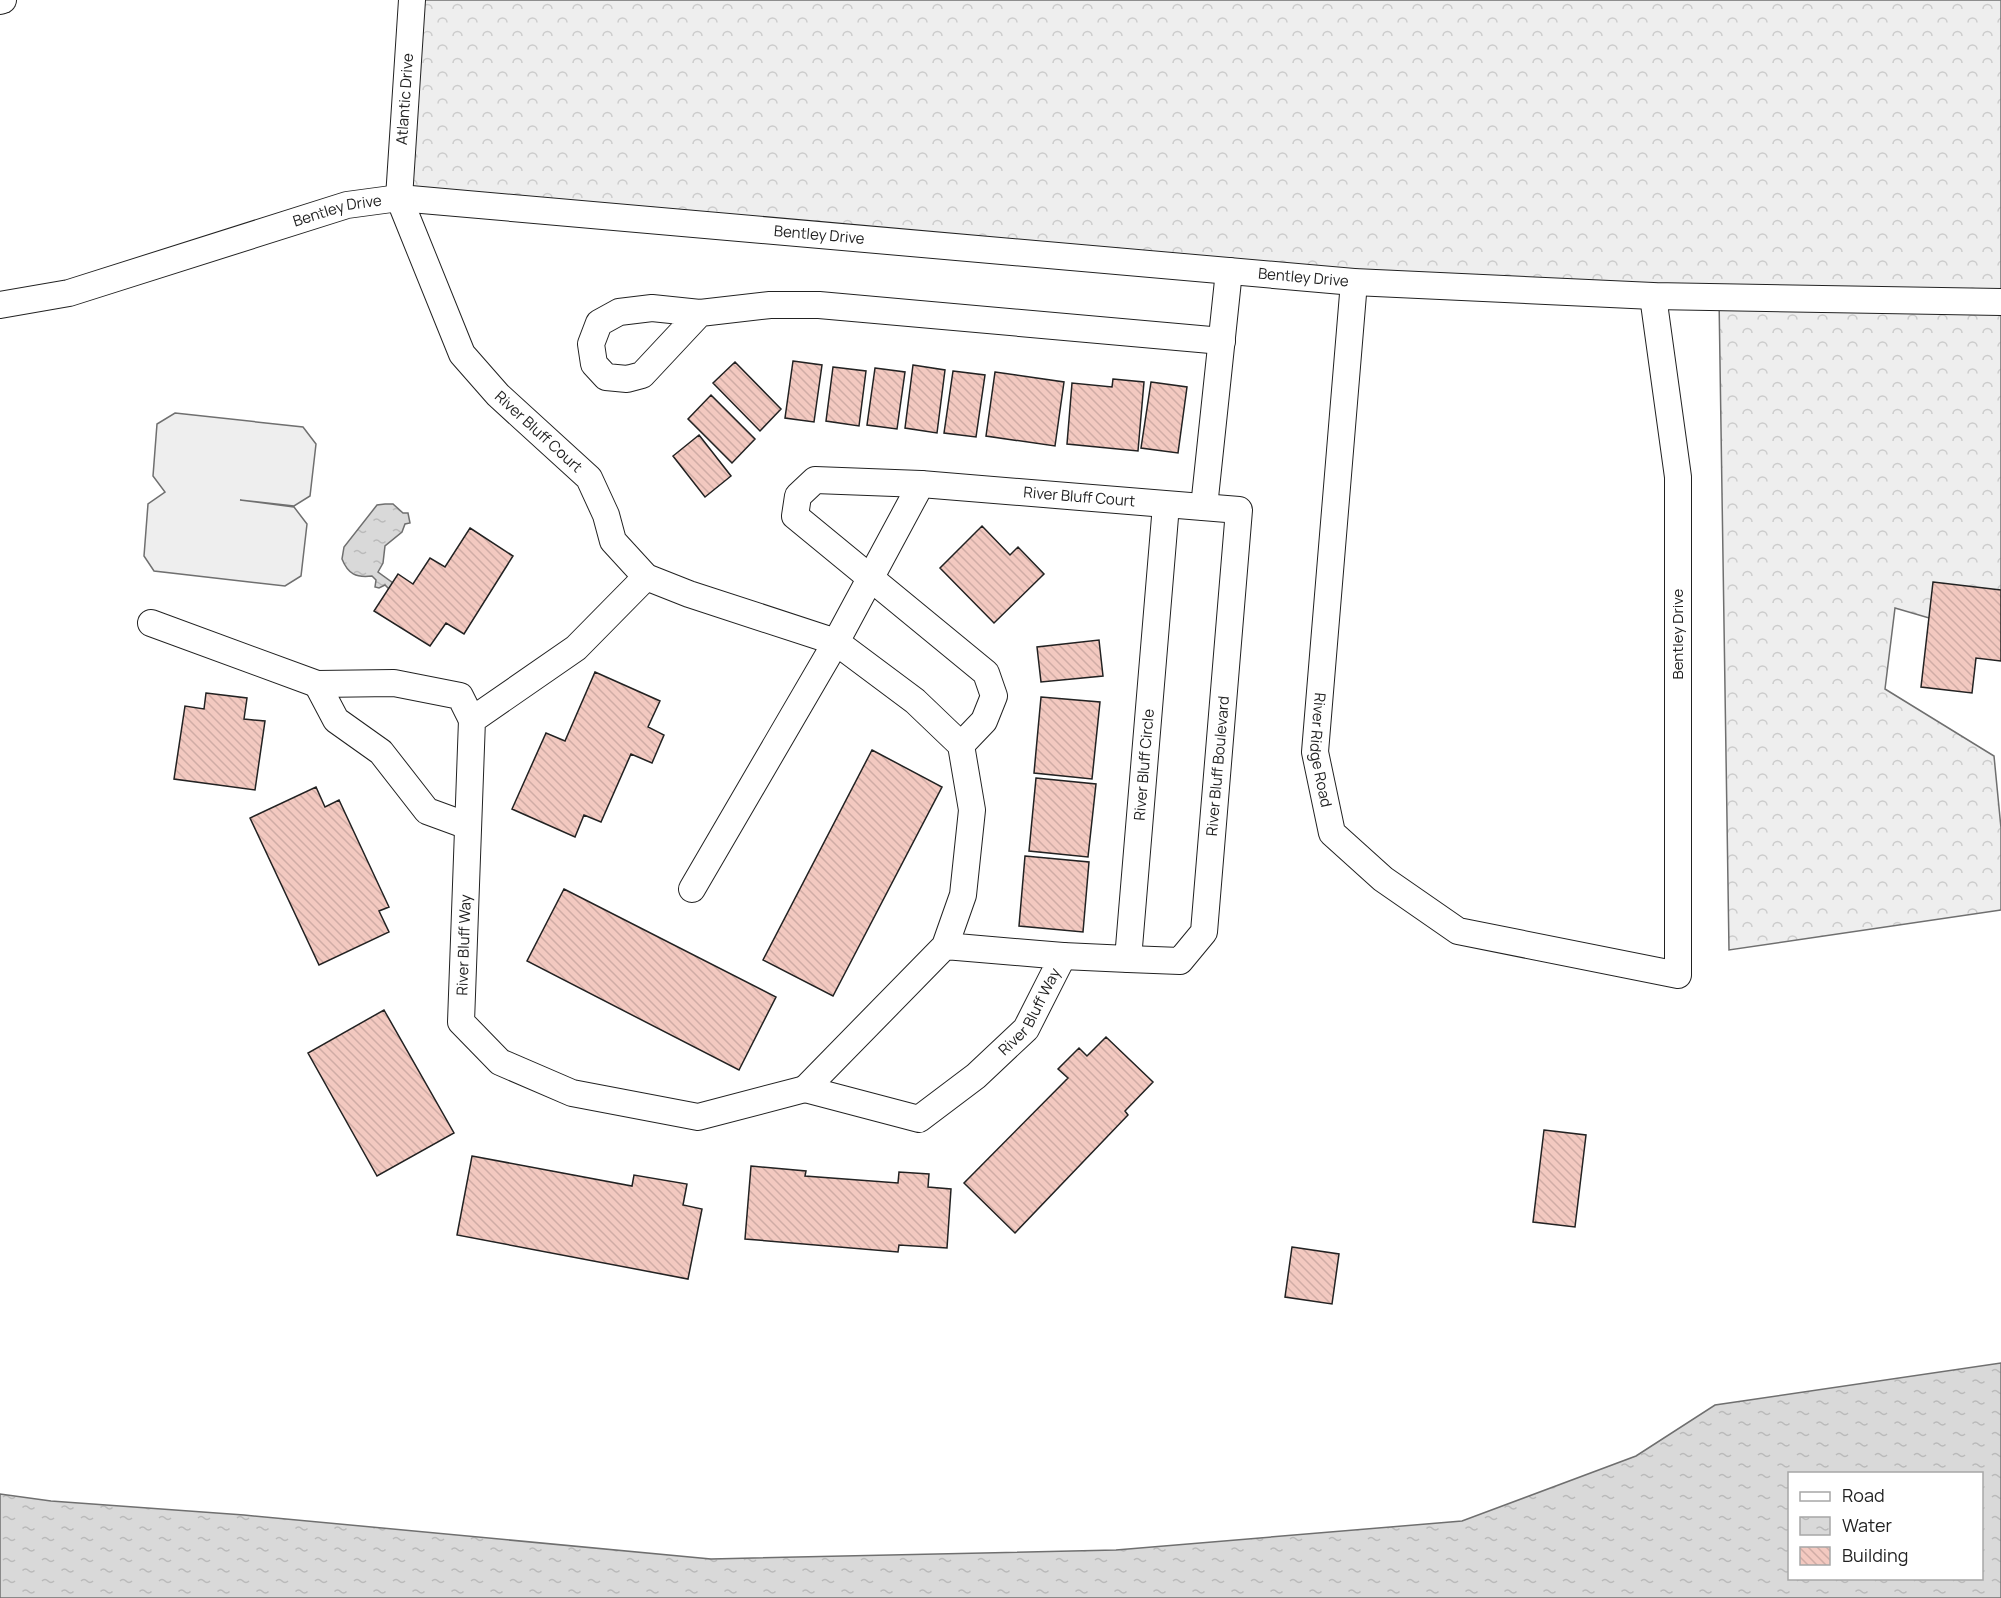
<svg xmlns="http://www.w3.org/2000/svg" width="2001" height="1598" font-family="Manrope,sans-serif">
	<style>
		.forest { fill: url(#forest-crowns); stroke: #6f6f6f; stroke-width: 1.5 }
		.pitch { fill: #eee; stroke: #6f6f6f; stroke-width: 1.5 }
		.water { fill: url(#water-ripples); stroke: #6f6f6f; stroke-width: 1.5; fill-rule: evenodd }
		.building { fill: url(#building-back-hatch); stroke: #222; stroke-width: 1.5 }
		.lines { fill: none; stroke-linecap: round; stroke-linejoin: round }
		.street-casing { stroke: #222; stroke-width: 28 }
		.street { stroke: #fff; stroke-width: 26 }
		.labels { text-anchor: middle; stroke-width: 4.5; stroke-linejoin: round; paint-order: stroke }
		.street-label { font-size: 15px; fill: #222; stroke: #fff }
	</style>
	<defs>
		<pattern id="forest-crowns" width="20" height="18" patternUnits="userSpaceOnUse" patternTransform="scale(1.5)"><rect width="20" height="18" fill="#eee"/><path d="M2 6a3 3 0 1 1 6 0M12 15a3 3 0 1 1 6 0" fill="none" stroke="#ccc"/></pattern>
		<pattern id="water-ripples" width="26" height="14" patternUnits="userSpaceOnUse" patternTransform="scale(1.5)"><rect width="26" height="14" fill="#d9d9d9"/><path d="M2 4q2-2 4 0t4 0M15 11q2-2 4 0t4 0" fill="none" stroke="#bababa"/></pattern>
		<pattern id="building-back-hatch" width="6" height="6" patternUnits="userSpaceOnUse" patternTransform="scale(1.5)"><rect width="6" height="6" fill="#f3c9c0"/><path d="M-1 5l2 2M0 0l6 6M5-1l2 2" fill="none" stroke="#d0aca5"/></pattern>
	</defs>
	<rect width="100%" height="100%" fill="#fff"/>
	<path class="forest" d="M412 0H2001V639L1895 608 1885 689 1994 756 2001 828V910L1729 950 1719 297 399 198Z"/>
	<path class="pitch" d="M175 413 303 427 316 444 310 496 294 506 240 500 294 507 307 524 301 576 285 586 154 571 144 556 148 504 165 492 153 476 157 424Z"/>
	<path class="water" d="M385 504H393L403 513H408L410 523 405 524 402 532 385 546 383 563 378 572 393 583 389 589 385 585 379 588 375 587 376 580 372 576C356 578 348 574 342 559L344 547 377 505Z
		M2001 1363V1598H0V1494L51 1501 244 1515 711 1559 1116 1550 1462 1521 1636 1456 1715 1405ZM1790 1474H1982V1578H1790Z"/>
	<path class="building" d="M793 361 822 365 814 422 785 418Z
		M735 362 781 409 760 431 713 383Z
		M913 365 945 370 937 433 905 428Z
		M833 367 866 371 859 426 826 421Z
		M875 368 905 372 897 429 867 425Z
		M953 371 985 375 976 437 944 433Z
		M995 372 1064 382 1055 446 986 436Z
		M1113 379 1144 382 1138 451 1067 444 1072 383 1112 387Z
		M1151 382 1187 387 1178 453 1141 448Z
		M711 395 755 439 732 463 688 419Z
		M699 435 731 476 705 497 673 456Z
		M982 526 1010 555 1018 547 1044 574 994 623 940 568Z
		M470 528 513 556 464 634 446 623 430 646 374 611 398 574 413 584 430 558 445 567Z
		M1933 582 2001 590V661L1976 658 1972 693 1921 687Z
		M1099 640 1103 676 1041 682 1037 647Z
		M595 672 660 701 648 727 664 735 652 763 631 754 601 822 584 815 575 837 512 809 546 733 565 741Z
		M206 693 247 698 244 719 265 721 255 790 174 779 185 706 204 709Z
		M1041 697 1100 702 1092 779 1034 773Z
		M872 750 942 787 833 996 763 960Z
		M1036 778 1096 784 1088 857 1029 851Z
		M316 787 325 807 339 800 389 907 379 911 389 932 319 965 250 818Z
		M1025 856 1089 862 1083 932 1019 926Z
		M564 889 776 997 739 1070 527 961Z
		M384 1010 454 1133 377 1176 308 1053Z
		M1106 1037 1153 1082 1125 1111 1128 1115 1015 1233 964 1183 1068 1078 1058 1069 1079 1048 1087 1056Z
		M1544 1130 1586 1135 1575 1227 1533 1222Z
		M472 1156 632 1186 634 1175 687 1184 683 1205 702 1209 688 1279 457 1235Z
		M751 1166 806 1171 805 1176 898 1183 899 1172 929 1174 928 1187 951 1189 947 1248 899 1245 898 1252 745 1239Z
		M1292 1247 1339 1254 1332 1304 1285 1297Z"/>
	<g class="lines">
		<g class="street-casing">
			<g id="street">
				<path id="s1" d="M412 0 399 198 462 354 498 395 589 478 606 515 613 541 646 577 689 594 836 642 921 484 1239 510 1204 932 1180 961 1128 959"/>
				<path d="M0 1 3 0"/>
				<path id="s2" d="M1354 282 1315 752 1332 833 1383 879 1458 931 1678 975V477L1653 296"/>
				<path id="s3" d="M0 305 69 293 347 205 399 198 1354 282 1653 296 2001 302"/>
				<path d="M700 313 642 375 627 379 606 377 594 364 591 344 599 323 619 312 652 308 700 313 770 305H819L1222 341"/>
				<path d="M921 484 815 480 798 496 795 516 986 673 994 696 984 721 961 745"/>
				<path d="M1204 507 1229 271"/>
				<path d="M646 577 576 648 472 720 461 1022 500 1062 572 1093 698 1117 805 1089"/>
				<path d="M151 623 317 684"/>
				<path d="M468 826 427 811 381 752 336 720 317 684 394 683 460 696 472 720"/>
				<path id="s4" d="M692 889 836 642 915 701 961 745 972 810 963 895 945 946 805 1089 919 1119 976 1076 1026 1029 1063 956 945 946"/>
				<path id="s5" d="M1063 956 1128 959 1166 505"/>
			</g>
		</g>
		<use href="#street" class="street"/>
	</g>
	<g class="labels">
		<g class="street-label">
			<text transform="translate(405 99) rotate(-86)" y="5">Atlantic Drive</text>
			<text dy="5" stroke="none"><textPath href="#s3" startOffset="351">Bentley Drive</textPath></text>
			<text dy="5" stroke="none"><textPath href="#s3" startOffset="836">Bentley Drive</textPath></text>
			<text dy="5" stroke="none"><textPath href="#s3" startOffset="1322">Bentley Drive</textPath></text>
			<text dy="5" stroke="none"><textPath href="#s1" startOffset="476">River Bluff Court</textPath></text>
			<text dy="5" stroke="none"><textPath href="#s1" startOffset="1200">River Bluff Court</textPath></text>
			<text transform="translate(1678 634) rotate(-90)" y="5">Bentley Drive</text>
			<text dy="5" stroke="none"><textPath href="#s2" startOffset="470">River Ridge Road</textPath></text>
			<text dy="5" stroke="none"><textPath href="#s5" startOffset="260">River Bluff Circle</textPath></text>
			<text transform="translate(1218 766) rotate(-85)" y="5">River Bluff Boulevard</text>
			<text transform="translate(464 945) rotate(-88)" y="5">River Bluff Way</text>
			<text dy="5" stroke="none"><textPath href="#s4" startOffset="1128">River Bluff Way</textPath></text>
		</g>
	</g>
	<rect x="1788" y="1472" width="195" height="108" fill="#ffffff" stroke="#a7a7a7" stroke-width="1.5"/>
	<rect x="1800" y="1492" width="30" height="9" fill="#ffffff" stroke="#a7a7a7" stroke-width="1.5"/>
	<text x="1842" y="1502" font-size="18" fill="#222222">Road</text>
	<rect x="1800" y="1517" width="30" height="18" fill="url(#water-ripples)" stroke="#a7a7a7" stroke-width="1.5"/>
	<text x="1842" y="1532" font-size="18" fill="#222222">Water</text>
	<rect x="1800" y="1547" width="30" height="18" fill="url(#building-back-hatch)" stroke="#a7a7a7" stroke-width="1.5"/>
	<text x="1842" y="1562" font-size="18" fill="#222222">Building</text>
</svg>
